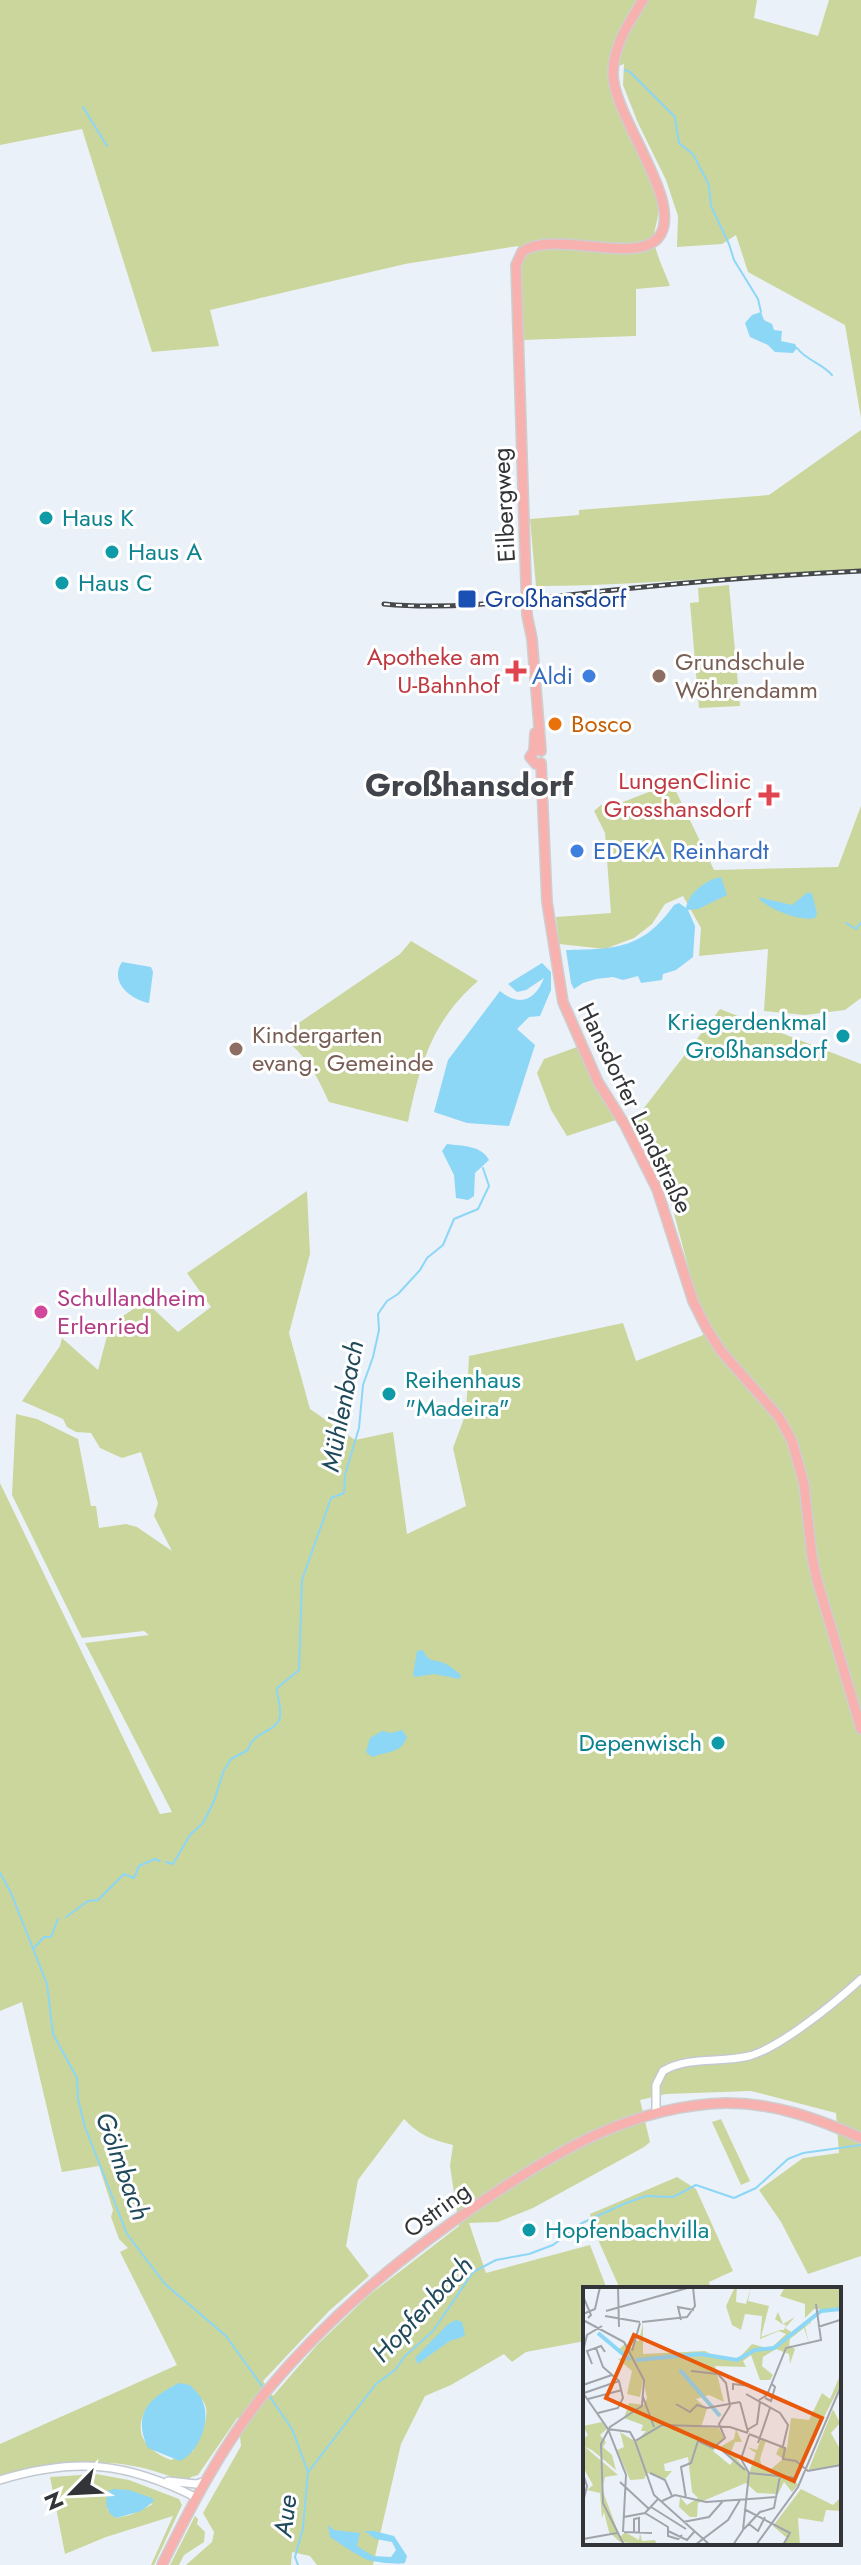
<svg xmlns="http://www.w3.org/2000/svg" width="861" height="2565" font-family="Jost,sans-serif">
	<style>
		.green { fill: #cbd69d; fill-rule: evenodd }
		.water { fill: #8cd6f6 }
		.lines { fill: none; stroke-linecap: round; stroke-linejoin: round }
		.stream { stroke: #8cd6f6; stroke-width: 2 }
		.minor-casing { stroke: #c3c9d0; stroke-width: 10 }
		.major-casing { stroke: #cececf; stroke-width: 12 }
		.minor { stroke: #fff; stroke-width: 7 }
		.major { stroke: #f7b1af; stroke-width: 9 }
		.rail-casing { stroke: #46494c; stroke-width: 5 }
		.rail { stroke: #fff; stroke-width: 2; stroke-dasharray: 6; stroke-linecap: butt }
		.culture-dot { fill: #0f9aa8; stroke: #fff; stroke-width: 3 }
		.transit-dot { fill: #1a4fb4; stroke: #fff; stroke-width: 3 }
		.health-dot { fill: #e0444e; stroke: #fff; stroke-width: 3 }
		.shop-dot { fill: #3f7fe0; stroke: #fff; stroke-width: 3 }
		.education-dot { fill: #8d6e63; stroke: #fff; stroke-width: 3 }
		.food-dot { fill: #e8710a; stroke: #fff; stroke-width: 3 }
		.hotel-dot { fill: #d1479c; stroke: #fff; stroke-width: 3 }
		.labels { text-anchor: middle; stroke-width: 6; stroke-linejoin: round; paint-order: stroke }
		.street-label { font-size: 24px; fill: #323437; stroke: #fff }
		.culture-label { font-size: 24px; fill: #0d838f; stroke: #fff; text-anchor: start }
		.transit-label { font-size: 24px; fill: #164399; stroke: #fff; text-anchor: start }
		.health-label { font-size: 24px; fill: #be3a42; stroke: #fff; text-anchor: end }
		.education-label { font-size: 24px; fill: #785e54; stroke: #fff; text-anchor: start }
		.shop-label { font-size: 24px; fill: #366cbe; stroke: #fff; text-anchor: end }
		.food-label { font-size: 24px; fill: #c56008; stroke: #fff; text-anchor: start }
		.hotel-label { font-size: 24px; fill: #b23c85; stroke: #fff; text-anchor: start }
		.water-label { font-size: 26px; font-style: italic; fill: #204a5b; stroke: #fff }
		.district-label { font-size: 32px; font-weight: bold; fill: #41454b; stroke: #fff }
		.inset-river { fill: none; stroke: #8cd6f6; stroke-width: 4 }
		.inset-road { fill: none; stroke: #a1a5ab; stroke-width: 2 }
		.view { fill: #e8590c; fill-opacity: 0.15; stroke: #e8590c; stroke-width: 4 }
		.inset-edge { fill: none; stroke: #323437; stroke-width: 4 }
	</style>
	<rect width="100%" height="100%" fill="#ebf1f9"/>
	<path class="green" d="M0 0H757L754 18 818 36 829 0H861V418L845 325 748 272 736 235 722 244 677 247 678 216 666 180 638 123 623 85 624 64 607 70C611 117 644 153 656 197 662 218 654 223 654 239 655 253 665 272 670 286L636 289V336L523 340 518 246 405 264 210 310 219 346 152 352 82 129 0 145Z
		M861 430V569C753 574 644 586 536 586L530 519 579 515V510L769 495Z
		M729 585 740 706 699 708 690 603 699 602 698 588Z
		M672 783 714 870 838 867 861 806V998L845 1010 805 1015 764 1011 768 949 699 956 701 928 683 896 665 904 652 924 634 938 605 949 559 944 556 917 611 913 605 833 594 811 601 805 623 802Z
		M411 941 478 981C432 1021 420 1064 408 1122L329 1102C317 1076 306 1054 282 1038L284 1033 400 954Z
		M720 1009 861 1064V2256L808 2274 781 2222 759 2190 803 2158 839 2153 836 2113 751 2091 666 2094 640 2100 650 2142 644 2147 533 2208 498 2222 469 2223 486 2273 590 2245 607 2289H585V2341L526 2352 512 2362 504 2354 451 2385 425 2396 401 2444 373 2565H317L310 2556 292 2552 291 2565H186L212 2542 214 2532 203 2513 241 2446 238 2417 198 2475 191 2477 188 2481C170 2477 152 2469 133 2466 89 2457 44 2469 0 2477V2444L177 2365 120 2252 128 2248 119 2239 111 2217 113 2210 99 2166 62 2172 22 2002 0 2011V1483L160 1814 172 1812 85 1643 149 1635 144 1631 82 1638 12 1495 16 1414 37 1419 78 1439 91 1506H96L99 1528 126 1524 137 1527 172 1551 154 1516 158 1503 141 1452 122 1458 100 1448 91 1433 76 1432 67 1427 63 1419 22 1401 60 1346 62 1338 98 1370 110 1325 145 1301 178 1332 211 1307 187 1273 307 1191 310 1254 289 1333 310 1409 355 1440 393 1432 407 1534 466 1506 453 1448 466 1413 469 1356 623 1323 636 1361 701 1336 711 1329 696 1296 672 1206 634 1121ZM404 2119C419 2135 432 2140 453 2145L450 2166 459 2226 368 2296 317 2345 273 2396 263 2381 329 2311 369 2276 346 2246 358 2180ZM173 2386C218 2396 210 2416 193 2451L171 2460C125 2442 136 2407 173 2386Z
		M577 1047 595 1085 616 1120 567 1136 551 1110 537 1073 544 1059Z
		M721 2119 750 2181 741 2185 712 2122Z
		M677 2177 696 2189 733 2271 709 2282 711 2289H620L595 2233 590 2214Z
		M96 2474 129 2480 179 2499 182 2505 154 2565H151L173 2516 106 2537 65 2554 50 2477ZM108 2491 153 2504 130 2515 116 2518 107 2509Z
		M195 2516 198 2519 197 2524 205 2532 204 2542 184 2555 179 2565H170Z"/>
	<path class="water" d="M761 312 764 320 772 324 774 330 782 331 781 341 795 344 797 348 793 353 775 352 768 345 750 337 745 323 752 315Z
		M721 877 727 895 698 909 688 910 695 926 693 957 676 970 663 974 662 980 641 983 638 976 623 980 613 977 596 979 583 983 574 989 571 983 566 950C616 949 643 949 674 905L679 903 686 908C689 892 706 880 721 877Z
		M808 892 812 894 817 913 815 918C801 922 766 909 758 897L792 905Z
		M122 962 151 967 153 972 149 1003C130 999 109 982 122 962Z
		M542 963 551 972V990L540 1016 529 1017 517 1029 535 1045 509 1126 467 1123 434 1112 448 1060 500 991C519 1007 535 1001 544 978L526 990 517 992 508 984Z
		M447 1144C462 1146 481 1145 489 1160L475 1173 474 1196 468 1200 456 1198 454 1175 442 1151Z
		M423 1650C429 1663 433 1659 444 1663 449 1665 456 1671 461 1675L460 1679 434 1674 415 1677 413 1675 417 1651Z
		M402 1730 407 1737C401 1754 387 1751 372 1757L366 1752 370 1738 382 1731 391 1733Z
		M456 2320 462 2322 465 2335C461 2338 457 2339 452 2340 447 2342 425 2359 418 2364L415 2358 448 2324Z
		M179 2383 190 2385C194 2390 200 2394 202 2400 212 2419 199 2453 180 2461L148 2448C132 2414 149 2398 179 2383Z
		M113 2489 129 2490 152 2498 154 2501 141 2511 116 2518C105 2512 105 2502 108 2491Z
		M328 2525 334 2530 360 2533 357 2546 373 2556 391 2557 396 2550 392 2542 376 2539 364 2531H374L394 2536 407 2556 405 2563C400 2565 374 2562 368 2560 358 2556 339 2543 330 2537Z"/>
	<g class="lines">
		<path class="stream" d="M625 70 630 72 675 117 679 143 693 154 709 185 711 206 729 244 734 260 758 299 761 312
			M83 107 107 146
			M797 348C807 361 822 363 832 375
			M846 923 856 929 861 923
			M166 1862 173 1864 190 1835 203 1823 214 1801 224 1770 231 1759 248 1750C252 1732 275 1732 279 1720 283 1712 277 1698 277 1688L299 1670 302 1580 331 1498 344 1493 345 1475 359 1428 363 1385 373 1357 379 1330 378 1314 387 1301 398 1294 420 1270 427 1258 443 1245 454 1219 478 1209 489 1186 483 1168
			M0 1873 11 1893 47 1984 53 2034 77 2078 78 2099 85 2127 127 2234 165 2284 226 2336 264 2389
			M66 1917 88 1901 98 1900 124 1874 134 1878 139 1866 155 1859 160 1861
			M34 1948 44 1937H51L58 1919
			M268 2394 292 2429 308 2472 303 2528 295 2557 298 2565
			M309 2471 376 2384 395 2370 405 2356 433 2331 473 2272 496 2260 529 2254 553 2245 582 2223 626 2203 646 2196 673 2197 696 2185 734 2198 756 2188 788 2159 803 2153 861 2145"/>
		<g class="minor-casing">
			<path id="minor" d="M656 2113V2085L663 2071C688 2056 721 2063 749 2056 780 2048 837 2001 861 1979
				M0 2480C76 2457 127 2462 197 2498
				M168 2481 196 2484 206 2481"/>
		</g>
		<g class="major-casing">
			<path id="major" d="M535 733 534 751 530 757 536 764
				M541 751 532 639 527 615 516 265 522 252C552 229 634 265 658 238 687 204 611 115 613 72 614 44 629 23 643 0
				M541 763 547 902 563 1002 598 1082 625 1125 657 1189 693 1301 707 1329 721 1351 779 1417 792 1441 804 1484 812 1557 817 1580 861 1729
				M162 2565C191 2506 223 2444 265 2393 327 2318 402 2255 483 2201 557 2151 634 2105 727 2103 775 2103 819 2119 861 2138"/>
		</g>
		<use href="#minor" class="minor"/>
		<use href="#major" class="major"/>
		<g class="rail-casing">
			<path id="rail" d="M384 604C457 611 531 599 604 591 689 582 775 575 861 571"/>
		</g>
		<use href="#rail" class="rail"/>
	</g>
	<g class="culture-dot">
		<circle cx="46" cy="518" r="8"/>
		<circle cx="112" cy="552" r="8"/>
		<circle cx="62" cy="583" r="8"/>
		<circle cx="843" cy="1036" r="8"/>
		<circle cx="389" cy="1394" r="8"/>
		<circle cx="718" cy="1743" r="8"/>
		<circle cx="529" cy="2230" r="8"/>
	</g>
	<rect class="transit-dot" x="457" y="589" width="20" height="20" rx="4"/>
	<g class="health-dot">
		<path d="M512 659h8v8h8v8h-8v8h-8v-8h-8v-8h8z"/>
		<path d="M765 783h8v8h8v8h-8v8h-8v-8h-8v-8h8z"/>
	</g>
	<g class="shop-dot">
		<circle cx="589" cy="676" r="8"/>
		<circle cx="577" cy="851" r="8"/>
	</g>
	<g class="education-dot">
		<circle cx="659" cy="676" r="8"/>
		<circle cx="236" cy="1049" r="8"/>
	</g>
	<circle class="food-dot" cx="555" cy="724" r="8"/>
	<circle class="hotel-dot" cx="41" cy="1312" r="8"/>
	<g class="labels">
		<g class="street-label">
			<text transform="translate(504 505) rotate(-93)" y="8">Eilbergweg</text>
			<text transform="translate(635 1108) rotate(64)" y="8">Hansdorfer Landstraße</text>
			<text transform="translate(437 2210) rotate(-36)" y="8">Ostring</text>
		</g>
		<g class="culture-label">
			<text x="62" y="526">Haus K</text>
			<text x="128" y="560">Haus A</text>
			<text x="78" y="591">Haus C</text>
			<text x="827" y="1030" text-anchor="end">Kriegerdenkmal<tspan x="827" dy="28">Großhansdorf</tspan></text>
			<text x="405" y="1388">Reihenhaus<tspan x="405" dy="28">"Madeira"</tspan></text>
			<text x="702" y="1751" text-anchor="end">Depenwisch</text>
			<text x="545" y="2238">Hopfenbachvilla</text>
		</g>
		<g class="transit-label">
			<text x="485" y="607">Großhansdorf</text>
		</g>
		<g class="health-label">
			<text x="500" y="665">Apotheke am<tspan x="500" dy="28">U-Bahnhof</tspan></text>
			<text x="751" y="789">LungenClinic<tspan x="751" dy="28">Grosshansdorf</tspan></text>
		</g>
		<g class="education-label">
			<text x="675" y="670">Grundschule<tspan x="675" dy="28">Wöhrendamm</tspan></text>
			<text x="252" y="1043">Kindergarten<tspan x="252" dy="28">evang. Gemeinde</tspan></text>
		</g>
		<g class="shop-label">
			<text x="573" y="684">Aldi</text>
			<text x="593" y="859" text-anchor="start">EDEKA Reinhardt</text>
		</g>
		<g class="food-label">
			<text x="571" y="732">Bosco</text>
		</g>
		<g class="hotel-label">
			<text x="57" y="1306">Schullandheim<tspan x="57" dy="28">Erlenried</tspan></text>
		</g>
		<g class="water-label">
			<text transform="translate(342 1406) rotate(-79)" y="9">Mühlenbach</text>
			<text transform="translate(123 2166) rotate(70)" y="9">Gölmbach</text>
			<text transform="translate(422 2309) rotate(-47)" y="9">Hopfenbach</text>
			<text transform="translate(285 2516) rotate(-83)" y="9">Aue</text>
		</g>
		<g class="district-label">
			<text x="469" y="796">Großhansdorf</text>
		</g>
	</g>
	<g transform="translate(583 2287)">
		<rect width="258" height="258" fill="#ebf1f9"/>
		<path d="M152 0H154L153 15 163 17 168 0 165 14 186 19 178 50 197 43H201L203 38 199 37 192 32 195 25 200 37 212 30 202 41 210 46 207 51 213 45 223 38 226 37 225 31 228 36 222 40 226 56 221 41 207 52 206 58 212 62 207 77 206 67 193 62 180 70 179 79 190 88 187 93H177L168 68 160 74 163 80 132 79 141 115 126 108 113 112 124 122 118 140 136 141 141 151 130 164 147 178 150 174 137 160 151 152 153 142 159 155H152L148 165 166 186 173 166 164 160 174 163 178 152 183 153 177 172 179 181 187 183 200 172 193 167 197 159 204 161 208 131 226 133 239 106 247 112 258 86V97L210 190 215 198 209 205 201 195 195 207 174 206 163 196 115 216 114 230H107L96 220 97 210 104 218 115 211 109 205 105 170 81 177 82 184H89L82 192 64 186 61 192 47 193 34 163 41 160 37 145 53 155 63 144H58L60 138 41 131 46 116 61 118 64 111 60 93 57 110 44 107 49 84 35 72 42 70 34 64 43 56 49 61 50 53 56 54 60 36V67L122 64 137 72 156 71 169 57 187 62 203 47 196 44 177 52 179 29 162 27 158 43 149 38 143 19ZM202 0H258V23L231 22 222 31V17L197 9ZM250 122 257 136 248 146 258 164V178L225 184ZM19 135 24 142 17 148 23 155 20 160 29 168 33 183 9 163 2 160 35 188 22 190 19 202 37 250 42 245 56 253 57 246 59 254 72 253 74 258 37 255 26 245 21 225 19 231 17 206 4 203 10 198 0 180V152L5 148 0 139ZM218 202 250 218 256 212 258 224 243 223 240 235 215 231 217 258H199L204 251 190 239Z" fill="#cbd69d"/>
		<path class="inset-river" d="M15 46 47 73M53 73 117 67 154 73 172 63 191 61 238 24 258 22M97 83 137 129"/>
		<path class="inset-road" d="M35 0 36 40M0 9 8 28 5 31M23 24 108 0M0 27 12 22 17 0M22 29 57 35M0 33 41 55 61 93 59 119 27 140 18 157 20 216 41 258M98 33 95 20 111 23M59 35 104 30 112 19 110 0M235 40 257 33 258 26M13 61 20 80 36 94 40 111 35 121 15 126M0 64 4 48 19 39M49 64 57 36M9 77 4 64 18 59 22 65M108 84 135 87 143 96 147 119M0 98 29 88M150 103V97L169 99M0 106 25 142 47 145 52 154 79 138 147 140 165 146M1 106 36 94M163 107 197 126 205 138 200 159M60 110 71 140M182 111 188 114 192 100 188 96M5 112 39 103M176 113 184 108 203 61 238 53 233 17M157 115 165 145M93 117 107 125 114 118 124 121M124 121 157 115M25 142 43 188 40 245M164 143 174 137 177 114M166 147 202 161 200 172 213 174 225 184 258 178M52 154 71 208 127 258M175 156 187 121M134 159 162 183M67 186 82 193 89 209M166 186 214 191M0 187 4 199 0 215M37 195 66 222M103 211 98 180 108 176 115 154 130 161 142 151 136 137 147 119M79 214 92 208 123 215 194 210M68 220 103 242M161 222 207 246 200 258M62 226 85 240V249L95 252 99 248M41 230 62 226 75 212M100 235 126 230 140 214M166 237 175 244 182 230M161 242 177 225 191 221 197 189M85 244 104 253 111 245M41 245 69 246M51 245V232L56 231V245M0 252 34 246M112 258 145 233 157 213M150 258 160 243 166 186 158 172 166 148M173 258 215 200 258 99"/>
		<path class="view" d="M51 48 239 131 211 194 23 111Z"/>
		<rect width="258" height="258" class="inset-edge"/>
	</g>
	<g transform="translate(72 2493) rotate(246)" stroke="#ffffff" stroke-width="6" paint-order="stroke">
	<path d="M0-6L14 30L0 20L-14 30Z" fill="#323437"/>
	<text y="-12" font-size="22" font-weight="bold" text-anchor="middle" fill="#323437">N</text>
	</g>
</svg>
